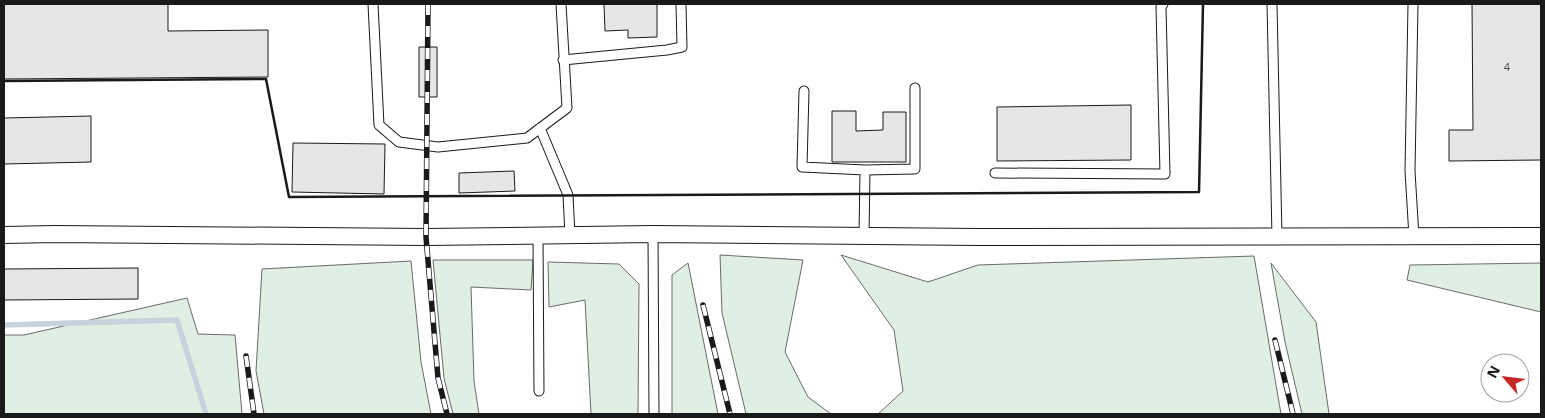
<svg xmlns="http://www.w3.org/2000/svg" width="1545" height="418" font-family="'Noto Sans',sans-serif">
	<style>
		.green { fill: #e0efe3; stroke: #6a6a6a }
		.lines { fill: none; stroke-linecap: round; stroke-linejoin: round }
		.stream { stroke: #c6d2dc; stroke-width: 5.5 }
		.building { fill: #e6e6e6; stroke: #1a1a1a }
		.lane-casing { stroke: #1a1a1a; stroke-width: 11 }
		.street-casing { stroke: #1a1a1a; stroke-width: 18 }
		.lane { stroke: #fff; stroke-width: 9 }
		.street { stroke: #fff; stroke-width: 16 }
		.rail-casing { stroke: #1a1a1a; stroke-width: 5.5 }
		.rail { stroke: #fff; stroke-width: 4; stroke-dasharray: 11; stroke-linecap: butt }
		.wall { stroke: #1a1a1a; stroke-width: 2.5 }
		.labels { text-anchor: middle; stroke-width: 4; stroke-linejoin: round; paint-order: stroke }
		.number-label { font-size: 11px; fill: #4d4d4d }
	</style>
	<rect width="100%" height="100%" fill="#fff"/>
	<path class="green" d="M720 255 803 260 785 352 808 397 831 414H746L722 313Z
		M841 255 928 282 978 265 1254 256 1281 414H878L903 391 894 330Z
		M433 260H533L531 290 471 287 474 381 479 414H453L444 378Z
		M411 261 421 362 431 414H264L256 371 262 269Z
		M548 262 619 264 639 284 638 414H591L585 300 549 307Z
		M688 263 718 414H672V275Z
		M1271 263 1316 322 1329 414H1302L1285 342Z
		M1541 263V312L1407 280 1410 265Z
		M187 298 198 334 235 335 242 414H4V335H24Z"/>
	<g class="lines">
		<path class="stream" d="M4 325 177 320 206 414"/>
	</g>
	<path class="building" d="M4 4H168V31L268 30V77L4 79Z
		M604 4H657V37L628 38V30L605 31Z
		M1472 4H1541V160L1449 161V130H1473Z
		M419 47H437V97H419Z
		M1131 105V160L997 161V107Z
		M832 111H856V131L883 130V112H906V162H832Z
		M91 116V162L4 164V118Z
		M293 143 385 144 384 194 292 192Z
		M514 171 515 191 459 193V173Z
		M138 268V299L4 300V269Z"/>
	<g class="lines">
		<g class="lane-casing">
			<path id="lane" d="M373 4 379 125 399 142 438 147 527 138 567 108 561 4
				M1272 4 1277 237
				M1413 4 1410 171 1414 237
				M563 60 667 50 682 47 681 4
				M804 91 802 167 865 170 864 236
				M540 128 568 195 570 235
				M865 170 915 169V88
				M995 173 1165 174 1161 7 1163 4
				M653 234 654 414
				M538 236 539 391"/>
		</g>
		<g class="street-casing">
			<path id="street" d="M4 235 54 234 426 237 653 234 980 237 1541 236"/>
		</g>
		<use href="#lane" class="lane"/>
		<use href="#street" class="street"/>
		<g class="rail-casing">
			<path id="rail" d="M428 4 426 237 438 378 447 414
				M703 305 730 414
				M1275 340 1293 414
				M246 356 254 414"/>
		</g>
		<use href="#rail" class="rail"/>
		<path class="wall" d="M4 81 266 79 289 197 1199 192 1203 4"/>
	</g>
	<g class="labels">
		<g class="number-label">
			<text x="1507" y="71">4</text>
		</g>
	</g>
	<rect width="1545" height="418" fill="none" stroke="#1a1a1a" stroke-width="10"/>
	<g transform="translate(1505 378) rotate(298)"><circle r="24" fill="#ffffff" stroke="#a3a3a3"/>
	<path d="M0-4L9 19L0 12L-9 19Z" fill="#c62828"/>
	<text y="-8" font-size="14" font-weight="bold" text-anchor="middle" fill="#1a1a1a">N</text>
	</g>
</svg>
